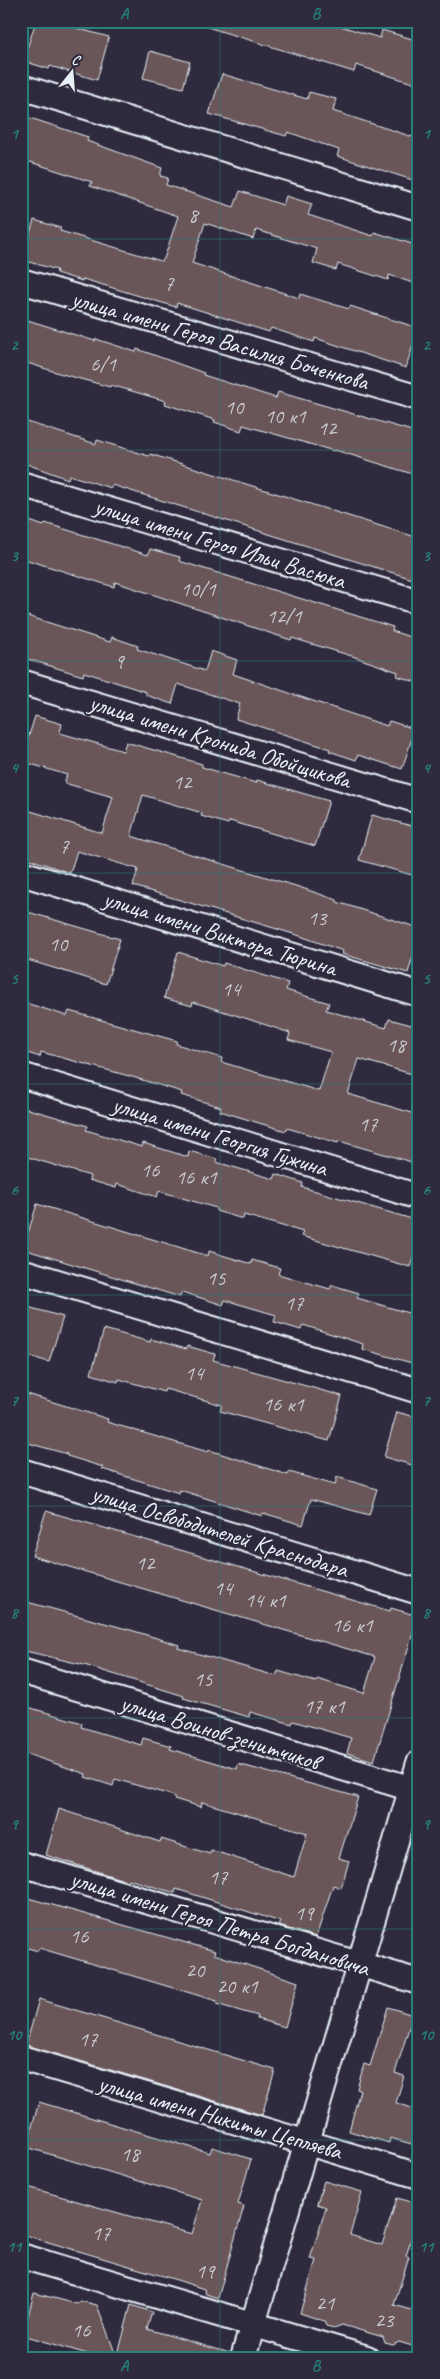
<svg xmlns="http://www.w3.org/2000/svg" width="440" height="2379" font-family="Caveat,sans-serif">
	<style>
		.building { fill: #6a5758; stroke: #e8f1f8 }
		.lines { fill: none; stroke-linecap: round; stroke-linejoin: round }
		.street-casing { stroke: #e8f1f8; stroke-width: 28 }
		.street { stroke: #2f2a3d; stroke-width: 24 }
		.grid { fill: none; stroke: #25827c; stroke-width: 1; stroke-opacity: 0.55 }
		.labels { text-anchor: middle; stroke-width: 4; stroke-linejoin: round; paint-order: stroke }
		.number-label { font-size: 21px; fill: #c8cad0 }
		.street-label { font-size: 24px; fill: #e8f1f8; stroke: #2f2a3d }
		.neatline { fill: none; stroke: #25827c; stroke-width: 2 }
		.grid-label { font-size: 16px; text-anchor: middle; font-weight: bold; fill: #25827c }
	</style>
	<rect width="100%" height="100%" fill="#2f2a3d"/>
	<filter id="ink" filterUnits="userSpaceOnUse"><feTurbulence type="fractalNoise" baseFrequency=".02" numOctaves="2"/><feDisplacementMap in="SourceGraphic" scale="10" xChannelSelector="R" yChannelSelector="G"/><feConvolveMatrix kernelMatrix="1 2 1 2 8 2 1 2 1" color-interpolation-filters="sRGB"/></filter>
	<g filter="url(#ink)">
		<path class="building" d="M36 21H50L109 37 97 80 50 66 49 69 23 61Z
			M205 21H324L380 38 382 30 419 41V85L356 65 354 72 204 26Z
			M150 51 190 62 183 88 143 78Z
			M222 74 307 99 309 92 336 99 333 111 419 139V182L337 156 339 150 288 132 286 136 209 114Z
			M21 115 88 137 87 141 162 168 160 176 168 178 166 185 234 207 240 191 283 205 286 196 312 204 308 215 373 236 374 232 419 246V285L389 275 388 280 338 264 336 270 313 263 317 249 256 230 253 239 205 223 192 263 299 298 300 294 349 309 350 306 418 328 406 368 315 338 314 342 271 328 269 332 177 303 176 307 83 279 82 281 56 273 57 270 22 260 34 220 61 228 60 231 161 261 164 259 178 216 90 186 92 182 21 159Z
			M21 318 95 341 96 339 136 352 137 349 204 373 203 375 276 398 278 392 419 433V476L335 450 334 451 243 425 241 431 214 422 215 420 165 404 166 401 111 385 110 387 62 374 21 361Z
			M21 420 96 444 97 440 149 456 150 454 419 538V581L112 485 111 488 69 475 68 479 21 462Z
			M21 518 44 526 45 523 148 555 150 549 180 557 179 561 393 627 392 631 419 640V683L397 676 398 672 355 657 292 638 291 640 115 582 114 587 21 558Z
			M21 614 110 642 112 637 138 646 137 649 205 671 211 651 237 660 233 674 387 726 389 721 415 729 402 769 358 755 356 760 329 751 330 749 236 719 240 704 178 684 172 704 146 695V692L84 672 83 676 21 657Z
			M35 716 62 724 60 733 123 751 126 742 202 764V767L256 783 257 780 329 801 315 846 230 821 228 824 201 816 202 813 143 795 131 836 299 887 337 900V902L419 928V936L408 973 342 954 343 951 297 935 133 886 138 869 77 851 70 873 27 858 26 860H21V808L102 833 113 797 64 783 67 775 21 761Z
			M372 815 419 828V877L359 860Z
			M21 910 120 939 106 984 21 958Z
			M178 952 223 966 224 963 288 983 286 990 329 1003 326 1010 386 1028 389 1019 419 1027V1076L359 1059 348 1094 419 1115V1151L415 1163 339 1141 338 1143 287 1128 286 1131 259 1123 220 1111 221 1107 181 1095 182 1092 129 1076 41 1052 40 1057 21 1051V1019L26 1003 67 1016 69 1011 177 1041 176 1044 222 1058 221 1062 319 1091 331 1052 288 1040 290 1033 248 1019 193 1002 192 1006 164 998Z
			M21 1107 88 1126 86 1130 142 1147 143 1143 188 1157 189 1151 217 1159 216 1162 274 1179 276 1174 303 1183 302 1187 419 1221V1238L410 1267 301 1236 303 1232 244 1215 243 1219 216 1211V1208L159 1191 157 1197 117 1184 116 1188 89 1180 90 1176 21 1155Z
			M37 1204 208 1256 209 1251 251 1264 252 1260 280 1268 278 1274 330 1289 332 1285 359 1293 357 1298 419 1316V1365L362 1349 363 1344 303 1325 301 1330 274 1322 276 1315 225 1300 223 1305 182 1292 180 1297 23 1249Z
			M21 1305 63 1317 49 1362 21 1354Z
			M104 1329 150 1342 151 1339 186 1349 187 1346 215 1354 213 1360 342 1396 329 1441 220 1411 222 1405 165 1389 164 1392 119 1379 118 1382 91 1374Z
			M21 1392 108 1419 107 1422 208 1452 209 1450 288 1475 289 1472 335 1485 337 1477 377 1489 369 1515 311 1499 303 1525 263 1513 262 1516 180 1490 179 1493 102 1469 103 1467 67 1456V1454L21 1441Z
			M397 1412 419 1418V1467L384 1457Z
			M46 1511 390 1611 391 1608 418 1616 374 1761 347 1753 351 1738 293 1721 292 1724 250 1712 249 1717 183 1698 184 1696 84 1665 21 1650V1622L27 1602 134 1631 179 1645 178 1648 276 1676 278 1671 316 1682 317 1679 364 1693 375 1657 32 1556Z
			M21 1705 82 1723 81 1727 141 1745 143 1738 171 1746 170 1749 237 1769 238 1764 358 1797 339 1858 349 1861 341 1888 333 1885 316 1937 279 1926 281 1922 176 1889 175 1893 128 1879 127 1881 46 1855 59 1809 160 1842 161 1839 210 1854 211 1850 294 1877 307 1833 202 1802 201 1807 174 1799V1796L115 1779 113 1786 85 1777 86 1774 21 1752Z
			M21 1896 215 1951 214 1954 298 1982 285 2027 257 2019 258 2016 216 2004 217 2001 39 1948 38 1951 21 1946Z
			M39 1999 275 2070 262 2115 26 2045Z
			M388 2007 413 2015 395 2073 404 2076 396 2103 419 2110V2146L390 2138 389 2143 349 2131 360 2090 357 2089 364 2064 370 2066Z
			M39 2102 210 2153 212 2147 251 2159 238 2204 244 2206 218 2298 206 2294 204 2289 180 2281 21 2234V2185L192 2234 202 2200 26 2147Z
			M324 2181 362 2192 350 2235 382 2245 397 2198 419 2204V2214L406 2256 409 2257 394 2305 419 2312V2348L399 2342 393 2345 385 2343 383 2337 342 2325 334 2328 326 2326 324 2321 300 2313 316 2260 310 2259 326 2207 317 2204Z
			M34 2293 77 2304 81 2301 97 2305 117 2358H101L23 2335Z
			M131 2305 152 2312 147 2329 230 2353 229 2358H117Z"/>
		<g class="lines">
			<g class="street-casing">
				<path id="street" d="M21 87 419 208
					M21 281 419 398
					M21 484 419 602
					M21 682 419 801
					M21 873 419 994
					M21 1075 419 1197
					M21 1271 419 1391
					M21 1471 419 1592
					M21 1671 419 1791
					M21 1864 419 1982
					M21 2058 419 2176
					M21 2256 367 2358
					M243 2358 419 1763"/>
			</g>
			<use href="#street" class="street"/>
		</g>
	</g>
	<path class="grid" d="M220 21V2358M21 239H419M21 450H419M21 661H419M21 873H419M21 1084H419M21 1295H419M21 1506H419M21 1718H419M21 1929H419M21 2140H419"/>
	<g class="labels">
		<g class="number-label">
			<text x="193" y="222">8</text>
			<text x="169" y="290">7</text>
			<text x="103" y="371">6/1</text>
			<text x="234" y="414">10</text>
			<text x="285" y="423">10 к1</text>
			<text x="327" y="435">12</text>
			<text x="198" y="596">10/1</text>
			<text x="284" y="623">12/1</text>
			<text x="119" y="668">9</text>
			<text x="182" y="789">12</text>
			<text x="64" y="853">7</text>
			<text x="317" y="925">13</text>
			<text x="58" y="951">10</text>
			<text x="231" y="996">14</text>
			<text x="396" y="1052">18</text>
			<text x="368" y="1131">17</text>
			<text x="150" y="1177">16</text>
			<text x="196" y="1184">16 к1</text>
			<text x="216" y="1285">15</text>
			<text x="294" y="1310">17</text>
			<text x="194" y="1380">14</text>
			<text x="283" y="1411">16 к1</text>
			<text x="145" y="1570">12</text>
			<text x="223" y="1595">14</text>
			<text x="265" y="1607">14 к1</text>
			<text x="352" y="1632">16 к1</text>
			<text x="203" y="1686">15</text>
			<text x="324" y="1713">17 к1</text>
			<text x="218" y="1884">17</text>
			<text x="304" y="1920">19</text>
			<text x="79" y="1943">16</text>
			<text x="195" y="1977">20</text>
			<text x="237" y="1993">20 к1</text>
			<text x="88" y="2046">17</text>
			<text x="130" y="2161">18</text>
			<text x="101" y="2240">17</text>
			<text x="205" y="2278">19</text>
			<text x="325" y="2310">21</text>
			<text x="384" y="2327">23</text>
			<text x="81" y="2337">16</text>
		</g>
		<g class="street-label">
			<text transform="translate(220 340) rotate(16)" y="8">улица имени Героя Василия Боченкова</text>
			<text transform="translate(220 543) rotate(17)" y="8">улица имени Героя Ильи Васюка</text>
			<text transform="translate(220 741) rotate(17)" y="8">улица имени Кронида Обойщикова</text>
			<text transform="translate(220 933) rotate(17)" y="8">улица имени Виктора Тюрина</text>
			<text transform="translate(220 1136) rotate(17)" y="8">улица имени Георгия Гужина</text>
			<text transform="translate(220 1531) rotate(17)" y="8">улица Освободителей Краснодара</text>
			<text transform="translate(220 1732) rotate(17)" y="8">улица Воинов-зенитчиков</text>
			<text transform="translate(220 1923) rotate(17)" y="8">улица имени Героя Петра Богдановича</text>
			<text transform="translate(220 2117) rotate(16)" y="8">улица имени Никиты Цепляева</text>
		</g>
	</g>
	<rect width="440" height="2379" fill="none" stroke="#2f2a3d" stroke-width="55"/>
	<g transform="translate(72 72) rotate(17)" stroke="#2f2a3d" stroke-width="4" paint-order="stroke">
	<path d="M0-4L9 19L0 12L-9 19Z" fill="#e8f1f8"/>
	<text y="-8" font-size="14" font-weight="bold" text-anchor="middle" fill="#e8f1f8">С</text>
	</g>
	<rect x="28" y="28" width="384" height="2324" class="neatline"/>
	<g class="grid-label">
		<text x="124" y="19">A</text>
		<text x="316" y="19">B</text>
		<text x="14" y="139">1</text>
		<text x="426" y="139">1</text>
		<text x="14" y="350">2</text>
		<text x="426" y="350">2</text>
		<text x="14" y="561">3</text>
		<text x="426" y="561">3</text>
		<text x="14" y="773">4</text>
		<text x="426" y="773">4</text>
		<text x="14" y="984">5</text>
		<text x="426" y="984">5</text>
		<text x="14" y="1195">6</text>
		<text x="426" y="1195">6</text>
		<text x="14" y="1406">7</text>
		<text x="426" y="1406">7</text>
		<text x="14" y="1618">8</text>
		<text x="426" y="1618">8</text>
		<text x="14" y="1829">9</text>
		<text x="426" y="1829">9</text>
		<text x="14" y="2040">10</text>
		<text x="426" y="2040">10</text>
		<text x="14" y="2252">11</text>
		<text x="426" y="2252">11</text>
		<text x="124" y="2371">A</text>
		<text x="316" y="2371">B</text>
	</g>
</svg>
